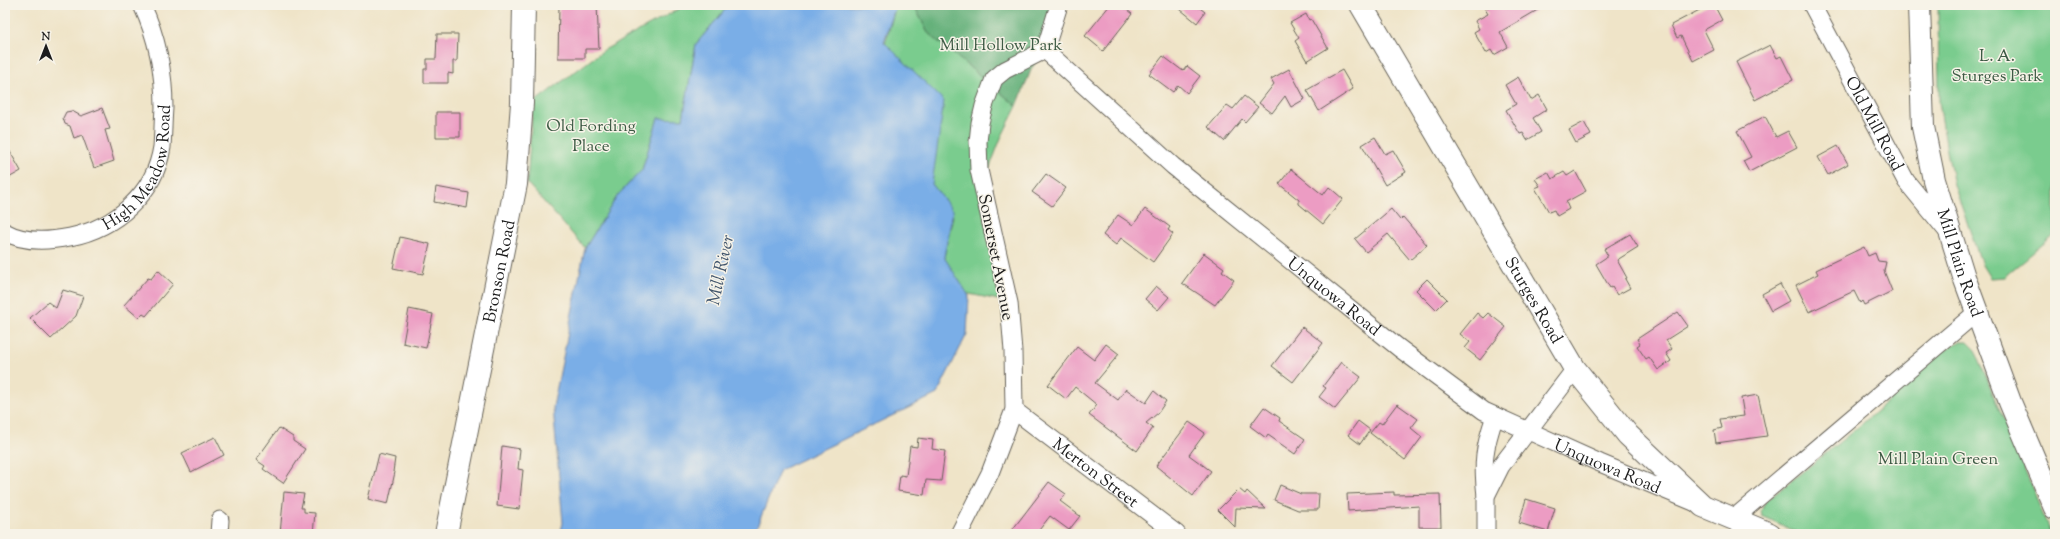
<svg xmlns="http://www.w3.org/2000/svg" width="2060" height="539" font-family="'Sorts Mill Goudy',serif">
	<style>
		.green { fill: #7acc8e; stroke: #4b7455 }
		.forest { fill: #63b079; stroke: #40664a }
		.water { fill: #7aaee7; stroke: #4b6582 }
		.building { fill: #ec9cc3 }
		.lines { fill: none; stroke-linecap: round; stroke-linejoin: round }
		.minor-casing { stroke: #666258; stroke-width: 19 }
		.secondary-casing { stroke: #666258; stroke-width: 24 }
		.minor { stroke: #fff; stroke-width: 17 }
		.secondary { stroke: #fff; stroke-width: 22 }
		.labels { text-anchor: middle; stroke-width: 3; stroke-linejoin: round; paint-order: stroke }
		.park-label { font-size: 17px; fill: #3d5a44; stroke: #f7f3e8 }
		.street-label { font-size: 17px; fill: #1c1c1c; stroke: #f7f3e8 }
		.water-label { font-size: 18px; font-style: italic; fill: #42566d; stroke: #f7f3e8 }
	</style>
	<rect width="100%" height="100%" fill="#f7f3e8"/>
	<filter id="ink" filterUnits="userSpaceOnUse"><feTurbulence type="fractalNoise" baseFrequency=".025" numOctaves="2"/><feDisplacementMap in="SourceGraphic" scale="8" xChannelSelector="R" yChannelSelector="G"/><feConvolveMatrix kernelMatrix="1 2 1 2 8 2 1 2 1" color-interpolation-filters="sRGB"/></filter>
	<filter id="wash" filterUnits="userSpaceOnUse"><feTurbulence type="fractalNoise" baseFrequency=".012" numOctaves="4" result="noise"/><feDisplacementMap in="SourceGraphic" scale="16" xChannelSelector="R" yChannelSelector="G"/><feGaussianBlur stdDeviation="0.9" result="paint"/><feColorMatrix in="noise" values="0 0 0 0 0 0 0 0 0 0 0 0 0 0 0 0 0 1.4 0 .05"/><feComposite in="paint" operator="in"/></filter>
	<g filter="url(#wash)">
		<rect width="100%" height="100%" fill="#efe4c8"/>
		<path class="green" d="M686 5H729L696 44 683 120 658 118 642 170 618 195 585 248 527 183 533 103 604 50Z
			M896 5H914L928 33 1017 106 1001 138 980 193 999 300 964 293 944 257 953 216 930 181 885 44Z
			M1938 5H2055V234L2004 277 1990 278 1982 265 1954 185 1947 151 1939 102Z
			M1959 342H1967L1975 350 2051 534H1801L1762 516 1761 511 1765 502 1862 424 1946 349Z"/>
		<path class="forest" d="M914 5H1060L1054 28 1031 70 1017 106 928 33Z"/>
		<path class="water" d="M729 5H896L884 42 944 101 932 184 953 211 944 257 969 296 967 334 937 394 780 470 754 534H560L563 523 553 407 585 248 618 195 642 170 658 118 683 119 696 44Z"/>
		<g id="blocks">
			<path class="building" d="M559 5H597L599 49H585V58H558Z
				M1110 5H1121L1132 14 1103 51 1085 36Z
				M1175 5H1196L1205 12 1197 23Z
				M1492 5H1546L1500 32 1508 47 1494 55 1491 50 1486 53 1474 32 1479 29 1475 21 1488 14 1485 9Z
				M1709 5H1714L1722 20 1704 30 1714 50 1693 61 1681 36 1677 38 1671 25Z
				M1306 14 1309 20 1311 19 1328 48 1307 61 1295 41 1299 38 1290 23Z
				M437 34H458L457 61H453V74L448 73V83H424V69H427V59H436Z
				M1770 45 1777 58 1781 56 1793 80 1755 100 1736 62Z
				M1163 56 1183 71 1187 66 1200 76 1187 93 1178 85 1173 92 1149 74Z
				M1289 69 1305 99 1291 107 1285 96 1272 113 1259 103 1274 84 1271 79Z
				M1342 70 1353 89 1319 111 1307 90Z
				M1518 77 1531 100 1539 95 1547 109 1533 118 1541 132 1527 140 1523 133 1520 134 1506 110 1516 104 1505 85Z
				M1244 96 1258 107 1245 122 1242 119 1224 141 1208 127 1227 105 1233 109Z
				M102 108 110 129 105 130 114 161 94 168 82 135 74 138 70 126 65 124 63 118 66 112 72 111 81 116Z
				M436 112H460V137H436Z
				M1765 116 1776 137 1788 131 1797 147 1749 172 1743 161 1751 157 1737 131Z
				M1584 122 1591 135 1576 143 1569 130Z
				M1375 137 1385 154 1393 150 1406 172 1385 185 1362 145Z
				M5 143 21 171 5 180Z
				M1838 146 1848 164 1828 175 1818 157Z
				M1291 169 1323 195 1329 187 1343 199 1323 224 1299 204V200L1279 184Z
				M1575 171 1586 191 1566 202 1569 209 1557 216 1554 210 1549 212 1535 188 1540 186 1535 179 1548 172 1552 179 1564 172 1567 176Z
				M1046 174 1066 188 1052 206 1032 192Z
				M436 187 469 193 467 208 434 202Z
				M1145 209 1170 227 1168 230 1173 234 1153 262 1121 238 1116 245 1103 235 1118 215 1133 225Z
				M1391 209 1400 220 1403 217 1427 245 1410 260 1388 234 1366 252 1355 239Z
				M1630 234 1638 247 1617 260 1627 278 1625 279 1630 288 1617 295 1612 287 1610 288 1596 264 1608 256 1604 249Z
				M400 237 430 244 423 274 393 268Z
				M1864 247 1868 256 1875 253 1878 261 1886 262 1884 271 1892 291 1864 305 1862 301 1860 303 1854 291 1809 312 1796 285 1818 274 1816 270Z
				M1204 253 1224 268 1222 271 1234 280 1215 305 1182 283Z
				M158 270 173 284 146 316 143 314 139 318 124 305 148 278 151 279Z
				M1427 279 1447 299 1436 310 1416 290Z
				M1780 284 1789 301 1771 311 1762 294Z
				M1156 286 1169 297 1158 310 1145 299Z
				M63 290 83 296 76 316 51 339 30 318 48 302 56 308Z
				M409 309 433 314 426 348 403 343Z
				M1678 312 1688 326 1666 340 1672 349 1666 353 1671 361 1658 370 1649 357 1646 359 1637 346 1640 344 1637 339Z
				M1477 313 1483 318 1488 313 1506 327 1480 360 1465 348 1470 342 1460 334Z
				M1302 327 1323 343 1293 382 1272 366Z
				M1106 344 1119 354 1095 383 1118 400 1126 389 1146 403 1154 391 1166 401 1158 413 1146 423 1153 428 1137 451 1089 415 1097 405 1075 387 1066 399 1048 385 1077 347 1094 360Z
				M1341 362 1361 377 1335 409 1319 397 1326 388 1323 386Z
				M1758 395 1767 436 1716 443 1714 430 1722 428 1720 419 1744 416 1741 398Z
				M1397 404 1418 419 1411 428 1422 437 1405 460 1370 433 1379 422 1382 424Z
				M1264 407 1280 418 1279 421 1305 439 1295 454 1268 435 1266 438 1250 426Z
				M1358 421 1370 430 1360 444 1348 435Z
				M1189 422 1205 433 1189 455 1211 471 1193 496 1156 466Z
				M279 428 293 437V441L305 449 283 483 263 469 265 466 256 460Z
				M215 437 224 455 191 472 182 453Z
				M918 438 933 440 932 449 945 451 941 481 926 480 924 495 898 491 900 475 906 476 910 446 917 447Z
				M502 446 520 449 518 469 523 470 519 509 497 506Z
				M379 454 395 458 393 472H395L388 504 368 499Z
				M1049 482 1066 494 1060 501 1080 516 1069 530 1050 516 1036 534H1009Z
				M1280 485 1301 494H1319L1318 510H1298L1274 500Z
				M1239 489 1245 494 1247 491 1266 509 1236 508 1235 527 1218 510Z
				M284 492 304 494 301 508H304V512L315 513 313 534H280Z
				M1394 492V495L1440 494 1441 527H1419V506L1348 511 1347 494Z
				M1526 499 1555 508 1548 532 1519 523Z"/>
		</g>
	</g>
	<g filter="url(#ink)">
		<use href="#blocks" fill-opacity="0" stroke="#666258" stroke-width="1"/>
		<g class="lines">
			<g class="minor-casing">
				<g id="minor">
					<path id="s1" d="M1059 5 1045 50 1173 166 1399 348 1484 411 1600 463 1696 503"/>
					<path id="s2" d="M1812 5 1906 181 1947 231"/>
					<path id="s3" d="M5 232C24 243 50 241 70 237 115 228 155 194 162 147 163 134 163 121 164 108 164 72 157 37 142 5"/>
					<path id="s4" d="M1014 410 1177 534"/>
					<path d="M1486 496C1482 462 1484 448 1495 416"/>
					<path d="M1733 519 1977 312"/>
					<path d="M219 534 220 520"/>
					<path d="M959 534 990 473 1014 410 1013 351 1009 303 979 170 978 142 980 123 984 106 994 79 1005 70 1045 50"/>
					<path d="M1486 534V496L1501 466 1575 369"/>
				</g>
			</g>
			<g class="secondary-casing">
				<g id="secondary">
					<path id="s5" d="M1361 5 1575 369 1628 435 1703 506 1770 534"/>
					<path id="s6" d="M1919 5 1923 127 1934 180 1964 277 2010 402 2055 508"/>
					<path id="s7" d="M446 534 516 184 522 103 524 5"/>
				</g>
			</g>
			<use href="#minor" class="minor"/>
			<use href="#secondary" class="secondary"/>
		</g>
	</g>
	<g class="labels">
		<g class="park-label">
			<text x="1001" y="50">Mill Hollow Park</text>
			<text x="1997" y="61">L. A.<tspan x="1997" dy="20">Sturges Park</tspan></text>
			<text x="591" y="131">Old Fording<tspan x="591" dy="20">Place</tspan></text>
			<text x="1938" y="464">Mill Plain Green</text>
		</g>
		<g class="street-label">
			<text dy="6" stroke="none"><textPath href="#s2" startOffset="134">Old Mill Road</textPath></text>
			<text dy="6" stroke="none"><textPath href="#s3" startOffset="174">High Meadow Road</textPath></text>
			<text transform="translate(997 257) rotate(79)" y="6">Somerset Avenue</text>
			<text dy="6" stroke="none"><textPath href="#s6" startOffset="263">Mill Plain Road</textPath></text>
			<text dy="6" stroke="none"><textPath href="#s7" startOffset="268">Bronson Road</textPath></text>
			<text dy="6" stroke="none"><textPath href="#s1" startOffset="427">Unquowa Road</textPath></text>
			<text dy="6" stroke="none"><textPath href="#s5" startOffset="342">Sturges Road</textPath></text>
			<text dy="6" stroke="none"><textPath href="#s1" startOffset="751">Unquowa Road</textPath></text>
			<text dy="6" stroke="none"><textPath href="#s4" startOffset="103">Merton Street</textPath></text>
		</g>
		<g class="water-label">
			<text transform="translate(720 270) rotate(-78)" y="6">Mill River</text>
		</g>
	</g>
	<rect width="2060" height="539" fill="none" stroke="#f7f3e8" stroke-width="20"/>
	<g transform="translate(46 46)" stroke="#f7f3e8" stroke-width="3" paint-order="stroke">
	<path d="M0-3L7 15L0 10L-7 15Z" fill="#1c1c1c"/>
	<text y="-6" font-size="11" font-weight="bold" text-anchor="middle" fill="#1c1c1c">N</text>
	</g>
</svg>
